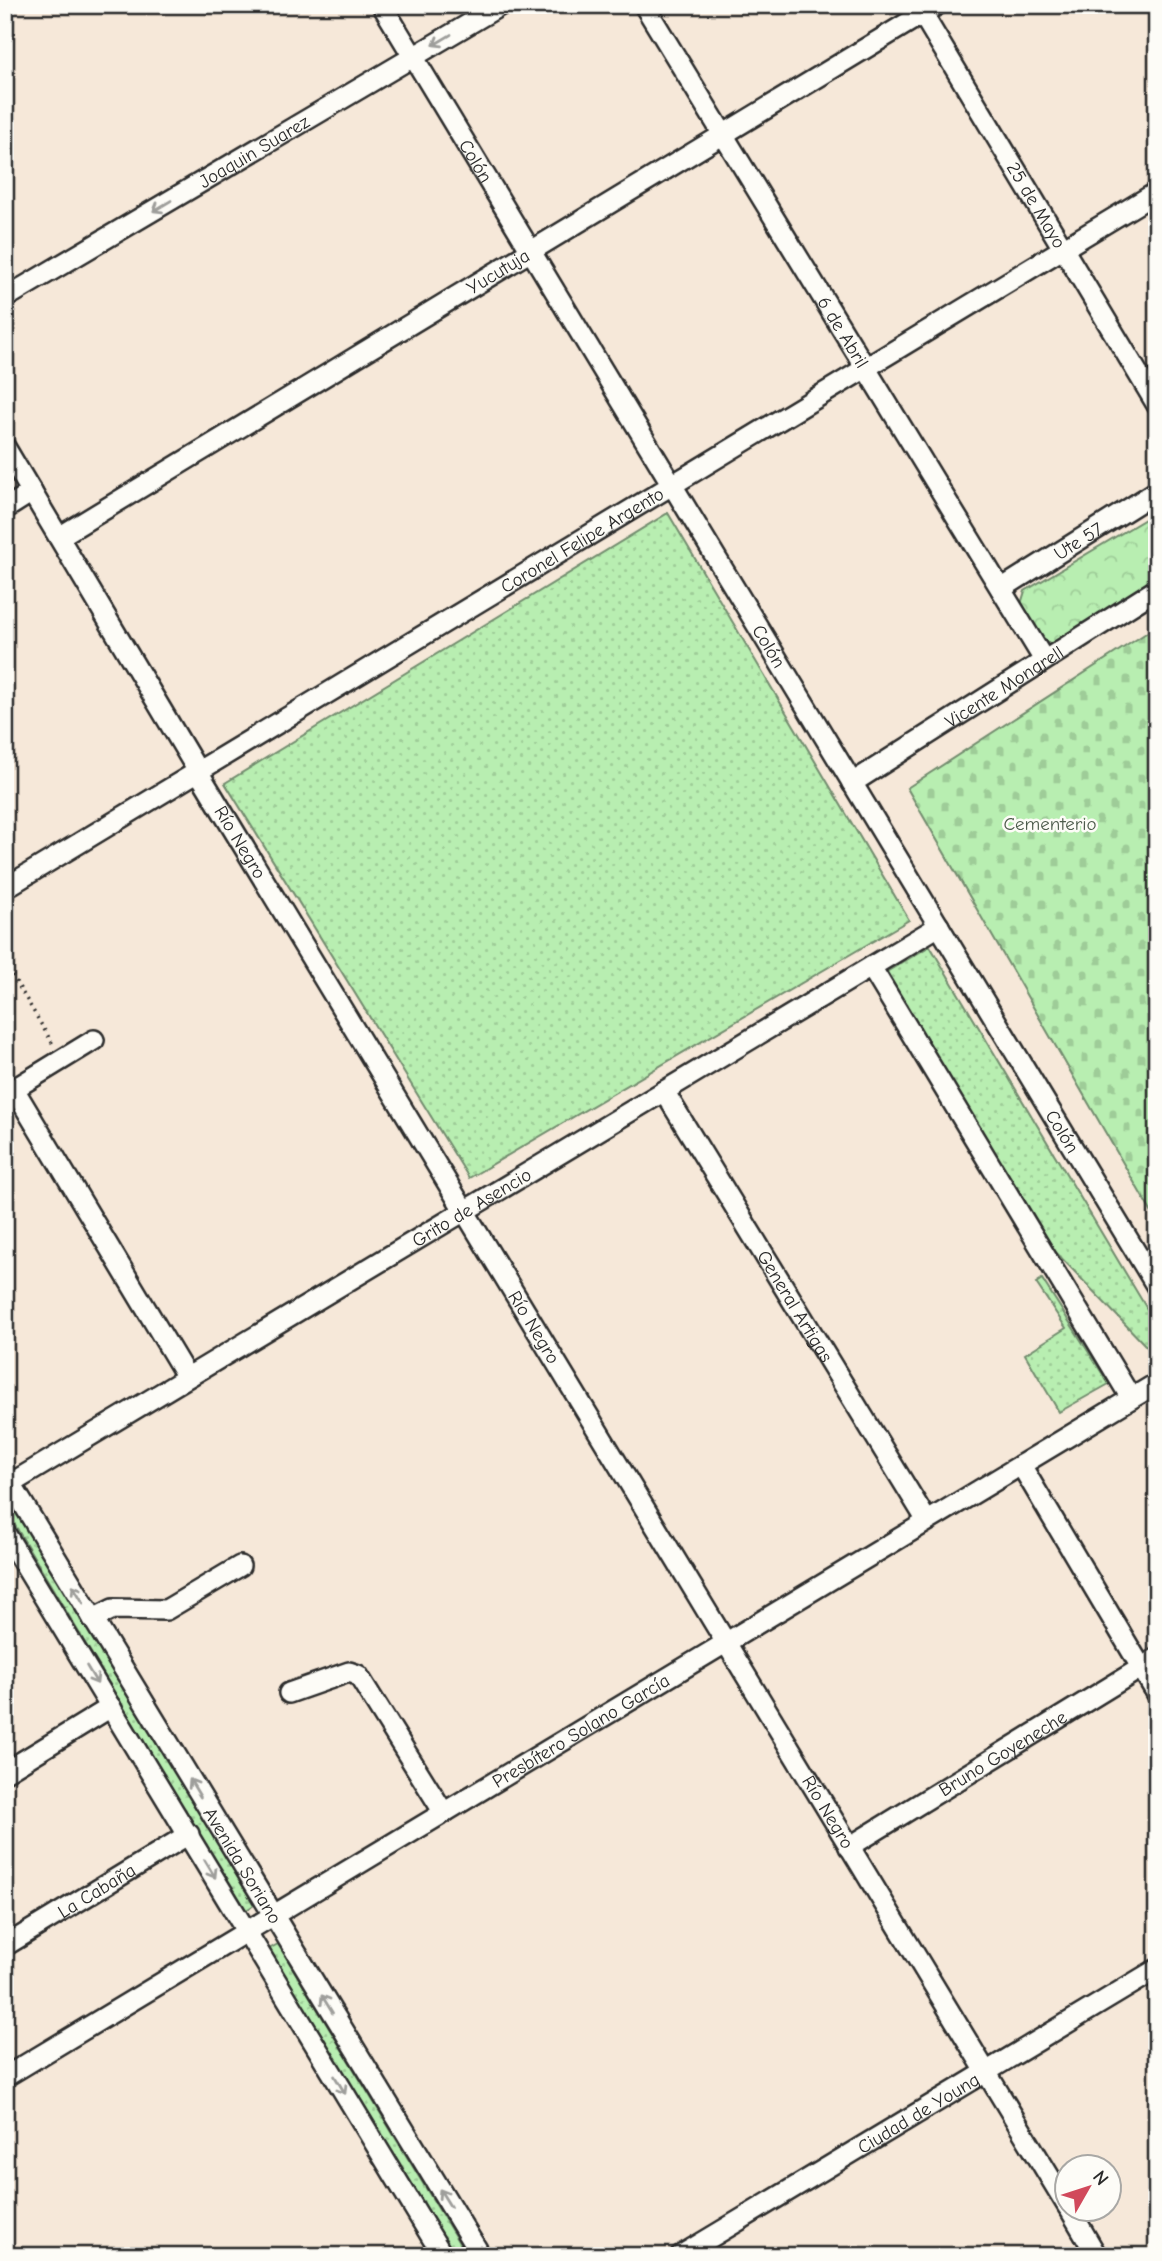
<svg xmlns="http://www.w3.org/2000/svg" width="1162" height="2261" font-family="'Comic Neue',sans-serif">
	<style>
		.grass { fill: url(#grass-dots); stroke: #728c6e; stroke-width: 2 }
		.forest { fill: url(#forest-crowns); stroke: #728c6e; stroke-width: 2 }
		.cemetery { fill: url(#cemetery-stones); stroke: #728c6e; stroke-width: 2 }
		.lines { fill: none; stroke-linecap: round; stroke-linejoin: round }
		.minor-casing { stroke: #2b2b2b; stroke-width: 24 }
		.path { stroke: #2b2b2b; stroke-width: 3.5; stroke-dasharray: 2 5; stroke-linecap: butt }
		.minor { stroke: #fdfcf7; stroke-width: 19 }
		.oneway { stroke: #9e9e9b }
		.labels { text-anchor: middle; stroke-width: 5; stroke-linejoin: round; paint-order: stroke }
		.street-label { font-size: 19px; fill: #2b2b2b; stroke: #fdfcf7 }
		.park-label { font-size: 19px; fill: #4e5c4c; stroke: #fdfcf7 }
	</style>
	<defs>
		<pattern id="grass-dots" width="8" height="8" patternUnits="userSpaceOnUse" patternTransform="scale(1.75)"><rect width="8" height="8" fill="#b8eeb1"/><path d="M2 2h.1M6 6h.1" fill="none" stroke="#9ecc98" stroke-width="1.8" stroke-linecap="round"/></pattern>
		<pattern id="forest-crowns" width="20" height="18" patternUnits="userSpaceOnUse" patternTransform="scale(1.75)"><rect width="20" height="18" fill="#b8eeb1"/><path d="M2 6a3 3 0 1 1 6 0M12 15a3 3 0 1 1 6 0" fill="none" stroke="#9ecc98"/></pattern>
		<pattern id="cemetery-stones" width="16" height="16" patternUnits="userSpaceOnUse" patternTransform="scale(1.75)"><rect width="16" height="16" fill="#b8eeb1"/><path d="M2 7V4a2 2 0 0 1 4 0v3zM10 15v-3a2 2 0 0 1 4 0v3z" fill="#9ecc98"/></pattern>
	</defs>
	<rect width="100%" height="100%" fill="#f6e8d9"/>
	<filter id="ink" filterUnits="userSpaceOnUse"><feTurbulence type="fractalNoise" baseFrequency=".0143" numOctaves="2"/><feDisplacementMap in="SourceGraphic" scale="14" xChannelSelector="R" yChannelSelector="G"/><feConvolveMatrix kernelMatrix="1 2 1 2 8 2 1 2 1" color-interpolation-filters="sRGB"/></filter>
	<g filter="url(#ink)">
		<path class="grass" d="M668 513 909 920 469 1178 225 783Z
			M930 946 1156 1324 1148 1348 1048 1244 883 974Z
			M1042 1279 1109 1384 1059 1412 1025 1354 1066 1328 1036 1283Z
			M16 1506 254 1905 245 1911 7 1512Z
			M278 1944 467 2256H454L269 1949Z"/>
		<path class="forest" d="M1157 512V584L1053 644 1043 641 1021 604 1025 591Z"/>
		<path class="cemetery" d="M1157 626V1222L907 788Z"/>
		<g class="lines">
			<g class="minor-casing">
				<g id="minor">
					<path id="s1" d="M382 5 1157 1287"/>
					<path id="s2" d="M644 5 1044 660"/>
					<path id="s3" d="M917 5 1157 405"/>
					<path id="s4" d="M5 298 501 5"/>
					<path id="s5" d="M5 447 199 773 1068 2207"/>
					<path d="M5 509 32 492"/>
					<path id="s6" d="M59 537 937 5"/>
					<path id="s7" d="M1001 589 1157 491"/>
					<path id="s8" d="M852 783 1157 589"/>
					<path id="s9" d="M5 888 1157 192"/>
					<path d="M871 967 1131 1398"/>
					<path d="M94 1040 14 1089 187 1377"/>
					<path id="s10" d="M664 1091 927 1521"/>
					<path d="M1021 1465 1157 1694"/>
					<path id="s11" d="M5 1474 481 2256"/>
					<path id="s12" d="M5 1487 939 926"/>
					<path d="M5 1533 443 2256"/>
					<path d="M93 1619 113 1609 166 1610 240 1566"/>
					<path d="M289 1693 349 1672 358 1675 444 1813"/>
					<path d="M5 1772 111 1707"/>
					<path id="s13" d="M849 1847 1157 1658"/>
					<path id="s14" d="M5 1946 189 1834"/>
					<path id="s15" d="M5 2077 1157 1383"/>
					<path d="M1069 2208 1097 2256"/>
					<path id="s16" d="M680 2256 1157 1969"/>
				</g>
			</g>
			<path class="path" d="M5 963 54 1046"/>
			<use href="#minor" class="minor"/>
		</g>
		<defs><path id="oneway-shaft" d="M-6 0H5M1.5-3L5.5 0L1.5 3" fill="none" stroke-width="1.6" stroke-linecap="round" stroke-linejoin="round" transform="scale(1.75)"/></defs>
		<g class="oneway">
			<use href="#oneway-shaft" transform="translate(442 40) rotate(149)"/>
			<use href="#oneway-shaft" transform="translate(162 206) rotate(149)"/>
			<use href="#oneway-shaft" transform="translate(78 1594) rotate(-121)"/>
			<use href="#oneway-shaft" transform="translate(92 1675) rotate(59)"/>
			<use href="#oneway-shaft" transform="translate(195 1788) rotate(-121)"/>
			<use href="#oneway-shaft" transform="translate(210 1869) rotate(59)"/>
			<use href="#oneway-shaft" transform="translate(327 2004) rotate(-122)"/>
			<use href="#oneway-shaft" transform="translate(340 2085) rotate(59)"/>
			<use href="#oneway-shaft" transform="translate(445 2198) rotate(-122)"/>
		</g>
	</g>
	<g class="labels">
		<g class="street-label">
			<text dy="7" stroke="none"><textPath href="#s4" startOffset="289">Joaquin Suarez</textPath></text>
			<text dy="7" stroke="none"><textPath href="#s1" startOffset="182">Colón</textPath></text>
			<text dy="7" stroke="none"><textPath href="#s3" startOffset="233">25 de Mayo</textPath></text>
			<text dy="7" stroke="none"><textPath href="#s6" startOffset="513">Yucutuja</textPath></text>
			<text dy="7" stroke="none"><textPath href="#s2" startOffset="383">6 de Abril</textPath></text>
			<text dy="7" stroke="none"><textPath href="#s9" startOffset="674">Coronel Felipe Argento</textPath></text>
			<text dy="7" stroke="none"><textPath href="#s7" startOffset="91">Ute 57</textPath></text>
			<text dy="7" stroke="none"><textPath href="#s1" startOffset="749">Colón</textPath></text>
			<text dy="7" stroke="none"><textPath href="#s8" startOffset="180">Vicente Mongrell</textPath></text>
			<text dy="7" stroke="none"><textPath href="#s5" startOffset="460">Río Negro</textPath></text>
			<text dy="7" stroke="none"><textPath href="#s1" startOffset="1316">Colón</textPath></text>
			<text dy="7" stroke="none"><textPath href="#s12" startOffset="544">Grito de Asencio</textPath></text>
			<text dy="7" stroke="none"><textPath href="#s10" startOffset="252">General Artigas</textPath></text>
			<text dy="7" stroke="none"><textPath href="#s5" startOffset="1027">Río Negro</textPath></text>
			<text dy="7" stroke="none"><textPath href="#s15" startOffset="672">Presbítero Solano García</textPath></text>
			<text dy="7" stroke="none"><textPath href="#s13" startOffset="180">Bruno Goyeneche</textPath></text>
			<text dy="7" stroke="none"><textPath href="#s5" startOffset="1594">Río Negro</textPath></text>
			<text dy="7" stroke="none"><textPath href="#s11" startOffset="458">Avenida Soriano</textPath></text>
			<text dy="7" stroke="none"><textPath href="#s14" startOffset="107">La Cabaña</textPath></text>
			<text dy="7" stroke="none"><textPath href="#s16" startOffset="278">Ciudad de Young</textPath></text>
		</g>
		<g class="park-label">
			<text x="1050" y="830">Cementerio</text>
		</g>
	</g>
	<rect width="1162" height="2261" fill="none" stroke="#fdfcf7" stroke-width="28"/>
	<rect x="14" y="14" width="1134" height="2233" fill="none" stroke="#2b2b2b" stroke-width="2.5" filter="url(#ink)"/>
	<g transform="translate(1088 2188) rotate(51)"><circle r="33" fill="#fdfcf7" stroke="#a9a8a5" stroke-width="2"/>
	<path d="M0-5L12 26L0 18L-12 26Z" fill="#d1495b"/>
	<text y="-10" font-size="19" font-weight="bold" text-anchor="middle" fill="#2b2b2b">N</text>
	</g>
</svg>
